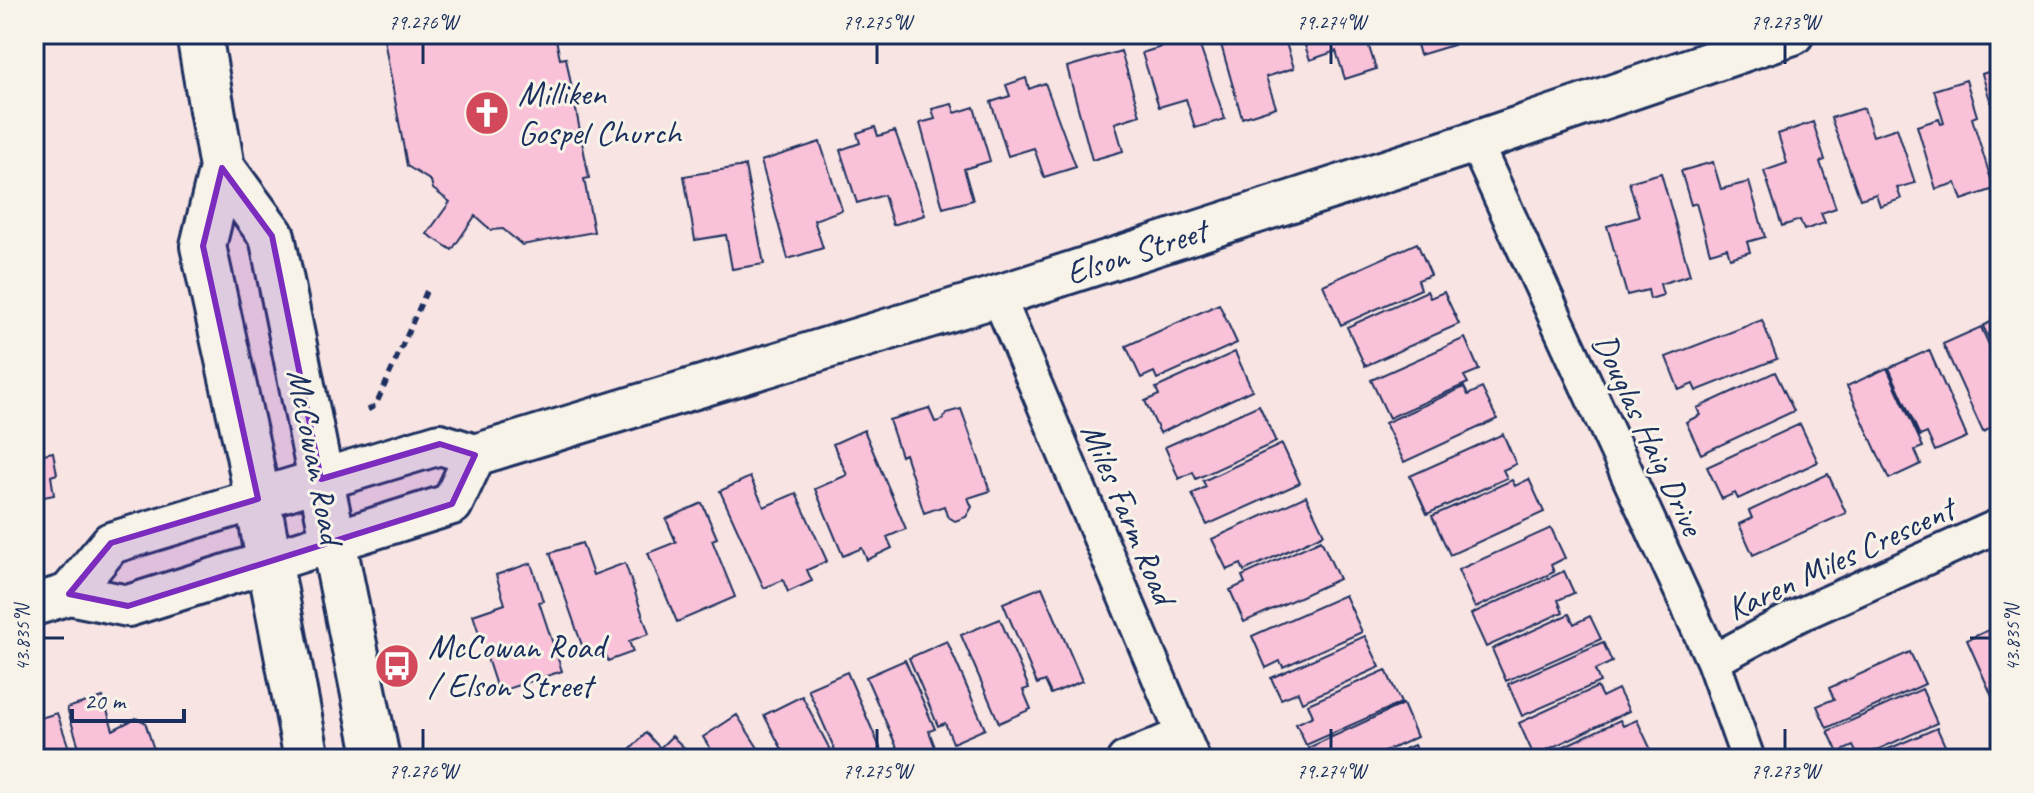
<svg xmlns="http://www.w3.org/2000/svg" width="2034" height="793" font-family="Caveat,sans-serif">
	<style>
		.building { fill: #fac2d8; stroke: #1b2f5e; stroke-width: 2 }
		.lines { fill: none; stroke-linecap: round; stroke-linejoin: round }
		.minor-casing { stroke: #1b2f5e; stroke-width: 38 }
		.tertiary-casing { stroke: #1b2f5e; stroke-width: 46 }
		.secondary-casing { stroke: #1b2f5e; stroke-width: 50 }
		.path { stroke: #1b2f5e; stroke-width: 5; stroke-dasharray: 8 6; stroke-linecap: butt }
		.minor { stroke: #f7f3e8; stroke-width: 32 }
		.tertiary { stroke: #f7f3e8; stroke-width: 40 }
		.secondary { stroke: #f7f3e8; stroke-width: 44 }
		.marked { fill: #7b2cbf; fill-opacity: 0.2; stroke: #7b2cbf; stroke-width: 6; stroke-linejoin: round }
		.ticks { fill: none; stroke: #1b2f5e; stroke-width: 3 }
		.labels { text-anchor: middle; stroke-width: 6; stroke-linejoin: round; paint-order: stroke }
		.poi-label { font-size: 34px; fill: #1b2f5e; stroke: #f7f3e8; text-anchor: start }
		.street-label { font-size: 34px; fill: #1b2f5e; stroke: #f7f3e8 }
		.neatline { fill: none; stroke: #1b2f5e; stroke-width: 3 }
		.ticks-label { font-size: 20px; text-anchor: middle; fill: #1b2f5e }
	</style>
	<rect width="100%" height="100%" fill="#f8e4e3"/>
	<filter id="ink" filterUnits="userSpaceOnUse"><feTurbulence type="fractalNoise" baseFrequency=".0125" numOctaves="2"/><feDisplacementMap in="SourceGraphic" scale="16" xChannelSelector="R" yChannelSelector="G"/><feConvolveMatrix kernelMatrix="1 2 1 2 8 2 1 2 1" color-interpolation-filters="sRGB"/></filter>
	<g filter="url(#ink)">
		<path class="building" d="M383 34H555L560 59 566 58 589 178 584 179 594 232 522 245 503 229 491 230 475 216 452 250 427 234 450 202 433 189 431 181 407 166Z
			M1165 34H1178L1180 40 1196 35 1225 119 1195 128 1186 99 1159 107 1142 53 1161 47 1158 36Z
			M1218 34H1283L1294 68 1266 77 1276 107 1242 118Z
			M1301 34H1365L1376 69 1345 79 1336 51 1310 60Z
			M1414 34H1450L1453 45 1420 55Z
			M1121 51 1140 115 1115 123 1123 151 1092 160 1067 67Z
			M2000 68V119L1997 112 1994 113 1982 74Z
			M1026 78 1029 89 1045 83 1076 167 1044 177 1034 148 1008 156 991 102 1010 96 1006 85Z
			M1966 80 1977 116 1972 118 1994 189 1962 200 1956 183 1936 189 1917 126 1939 119 1941 124 1944 123 1934 90Z
			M952 104 955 113 974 107 990 161 964 169 973 200 943 208 920 123 935 119 932 109Z
			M1864 108 1873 136 1897 128 1915 183 1897 188 1901 199 1880 206 1876 194 1860 199 1831 118Z
			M1813 122 1825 160 1820 162 1836 208 1821 213 1825 223 1804 230 1800 220 1782 226 1764 171 1787 163 1778 134Z
			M875 127 878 136 895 131 925 215 893 225 884 195 857 203 840 150 860 143 857 133Z
			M820 142 842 210 814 220 823 248 788 259 761 161Z
			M1713 162 1721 189 1749 182 1765 237 1747 242 1750 252 1730 258 1727 248 1710 253 1696 203 1691 205 1681 171Z
			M745 166 764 264 732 269 726 235 695 240 684 176Z
			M1661 173 1690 275 1660 284 1663 295 1650 299 1648 290 1627 295 1607 226 1639 217 1629 182Z
			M1417 243 1431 275 1418 280 1421 289 1341 325 1323 285Z
			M1427 291 1430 298 1444 292 1459 324 1365 366 1347 327Z
			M1219 304 1237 343 1157 379 1154 372 1141 378 1126 346Z
			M2000 317V362L1983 326Z
			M1762 320 1777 359 1696 391 1693 384 1679 390 1666 357Z
			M1981 327 2000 369V424L1983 432 1943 344Z
			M1465 338 1479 370 1464 376 1468 383 1389 418 1371 380Z
			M1929 350 1967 437 1935 451 1927 433 1920 436 1889 368Z
			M1235 352 1252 390 1160 433 1145 401 1159 395 1156 388Z
			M1887 368 1923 447 1915 450 1921 464 1889 479 1847 386Z
			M1775 372 1794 411 1701 454 1686 422 1700 415 1697 408Z
			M1464 387 1468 395 1482 388 1497 419 1404 462 1385 423Z
			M1259 405 1276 442 1196 479 1193 472 1179 479 1165 447Z
			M929 408 935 422 943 420 946 413 961 409 990 491 968 498 972 507 966 517 955 521 947 516 944 506 924 513 905 454 901 456 889 420Z
			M1800 424 1818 462 1738 499 1735 493 1722 499 1707 467Z
			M864 430 906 529 887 537 892 548 867 560 862 548 843 556 815 489 847 475 833 444Z
			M1503 434 1516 464 1503 470 1507 478 1427 514 1410 476Z
			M1282 444 1300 483 1207 525 1192 494 1206 487 1203 481Z
			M53 452 57 474 51 476 54 495 34 499V456Z
			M1828 474 1846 513 1753 555 1739 524 1752 518 1749 511Z
			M750 477 764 507 796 493 827 561 807 570 812 581 788 592 783 580 764 588 720 491Z
			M1529 479 1544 512 1450 555 1432 516 1512 480 1515 486Z
			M1306 496 1324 534 1244 571 1241 564 1227 570 1212 539Z
			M702 503 717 538 712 540 735 597 677 622 648 553 676 542 666 519Z
			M1551 528 1565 558 1551 565 1554 572 1475 608 1458 570Z
			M1321 540 1339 579 1244 622 1230 590 1245 583 1242 576Z
			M582 543 593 575 625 563 649 634 629 641 633 652 608 661 603 648 585 654 550 553Z
			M531 563 543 601 539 602 562 671 498 692 473 615 505 604 496 575Z
			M1564 571 1574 593 1558 600 1563 612 1486 647 1471 614Z
			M1042 587 1082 681 1051 694 1045 681 1037 684 1003 603Z
			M1345 595 1362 632 1283 667 1280 661 1266 668 1252 636Z
			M1569 614 1574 624 1590 616 1601 639 1506 681 1492 649Z
			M1000 619 1029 688 1023 690 1031 709 999 723 961 635Z
			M1999 625 2000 627V714L1967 640Z
			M1365 636 1380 667 1302 702 1298 692 1281 699 1271 678Z
			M947 641 985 729 953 743 945 723 938 726 909 658Z
			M1603 642 1612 662 1595 670 1600 682 1522 716 1508 684Z
			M1910 652 1925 684 1827 728 1817 706 1834 699 1829 688Z
			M905 660 935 729 929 731 936 750 915 759H902L866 677Z
			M1386 670 1401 703 1306 745 1296 724 1313 716 1308 704Z
			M847 672 885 759H839L808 689Z
			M1597 687 1602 697 1618 689 1629 711 1534 756 1519 723Z
			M1922 689 1937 723 1859 758 1853 746 1838 753 1828 731Z
			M802 696 835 759H787L764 715Z
			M103 697 113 730 136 718 145 722 157 759 82 757 67 708Z
			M1403 704 1417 737 1369 759H1313L1308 748Z
			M57 713 70 751 64 753 66 759H34V720Z
			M737 715 765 759H717L703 737Z
			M1620 720 1623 726 1637 720 1652 752 1637 759 1541 757Z
			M1937 728 1951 759H1865Z
			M646 733 660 748 672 736 696 759H632L626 754Z
			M1414 745 1420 759H1381Z"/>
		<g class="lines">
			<g class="minor-casing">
				<path id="minor" d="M1475 142 1713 661 1748 759
					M998 296 1193 759
					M1713 661 1793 618 2000 525
					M1124 759 1180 735"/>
			</g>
			<g class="tertiary-casing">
				<path id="tertiary" d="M69 594 111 543 440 444 475 455 998 296 1475 142 1793 34
					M34 605 69 594 128 606 452 504 475 455"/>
			</g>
			<g class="secondary-casing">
				<path id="secondary" d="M199 34 222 168 203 246 249 455 307 759
					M222 168 272 236 377 759"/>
			</g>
			<path class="path" d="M368 410 376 405 427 290"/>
			<use href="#minor" class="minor"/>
			<use href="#tertiary" class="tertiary"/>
			<use href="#secondary" class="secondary"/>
		</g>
	</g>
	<path class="marked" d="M222 168 272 236 321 479 440 444 475 455 452 504 128 606 69 594 111 543 258 499 203 246Z"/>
	<path class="ticks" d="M423 44V64M877 44V64M1331 44V64M1785 44V64M44 638H64M1970 638H1990M423 729V749M877 729V749M1331 729V749M1785 729V749"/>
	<defs>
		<g id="church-disc" transform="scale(2.3)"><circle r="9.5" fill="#d1495b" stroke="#f7f3e8"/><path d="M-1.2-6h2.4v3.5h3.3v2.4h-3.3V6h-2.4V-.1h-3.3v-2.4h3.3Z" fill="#fff"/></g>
		<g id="bus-disc" transform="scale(2.3)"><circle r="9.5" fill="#d1495b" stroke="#f7f3e8"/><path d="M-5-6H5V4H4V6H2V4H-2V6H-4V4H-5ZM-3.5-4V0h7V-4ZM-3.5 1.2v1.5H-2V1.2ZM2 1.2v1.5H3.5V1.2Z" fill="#fff"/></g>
	</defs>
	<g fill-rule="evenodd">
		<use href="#church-disc" x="487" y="113"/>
		<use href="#bus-disc" x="397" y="666"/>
	</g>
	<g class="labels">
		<g class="poi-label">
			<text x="518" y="105">Milliken<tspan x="518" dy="39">Gospel Church</tspan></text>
			<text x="428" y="658">McCowan Road<tspan x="428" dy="39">/ Elson Street</tspan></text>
		</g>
		<g class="street-label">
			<text transform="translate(1136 251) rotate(-18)" y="12">Elson Street</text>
			<text transform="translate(1649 434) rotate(65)" y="12">Douglas Haig Drive</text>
			<text transform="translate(316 456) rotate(79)" y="12">McCowan Road</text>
			<text transform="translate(1129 513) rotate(67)" y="12">Miles Farm Road</text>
			<text transform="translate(1840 558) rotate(-25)" y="12">Karen Miles Crescent</text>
		</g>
	</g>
	<rect width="2034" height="793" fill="none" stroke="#f7f3e8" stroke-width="88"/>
	<path d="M72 709v12h112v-12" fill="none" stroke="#1b2f5e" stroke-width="4"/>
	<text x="84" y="709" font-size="24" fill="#1b2f5e" stroke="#f7f3e8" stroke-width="6" paint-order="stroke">20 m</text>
	<rect x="44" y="44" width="1946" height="705" class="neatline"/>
	<g class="ticks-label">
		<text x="423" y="29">79.276°W</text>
		<text x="877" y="29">79.275°W</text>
		<text x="1331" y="29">79.274°W</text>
		<text x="1785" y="29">79.273°W</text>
		<text transform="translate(22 638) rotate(-90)" y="7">43.835°N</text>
		<text transform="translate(2012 638) rotate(-90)" y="7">43.835°N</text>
		<text x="423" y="778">79.276°W</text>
		<text x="877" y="778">79.275°W</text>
		<text x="1331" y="778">79.274°W</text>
		<text x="1785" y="778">79.273°W</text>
	</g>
</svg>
